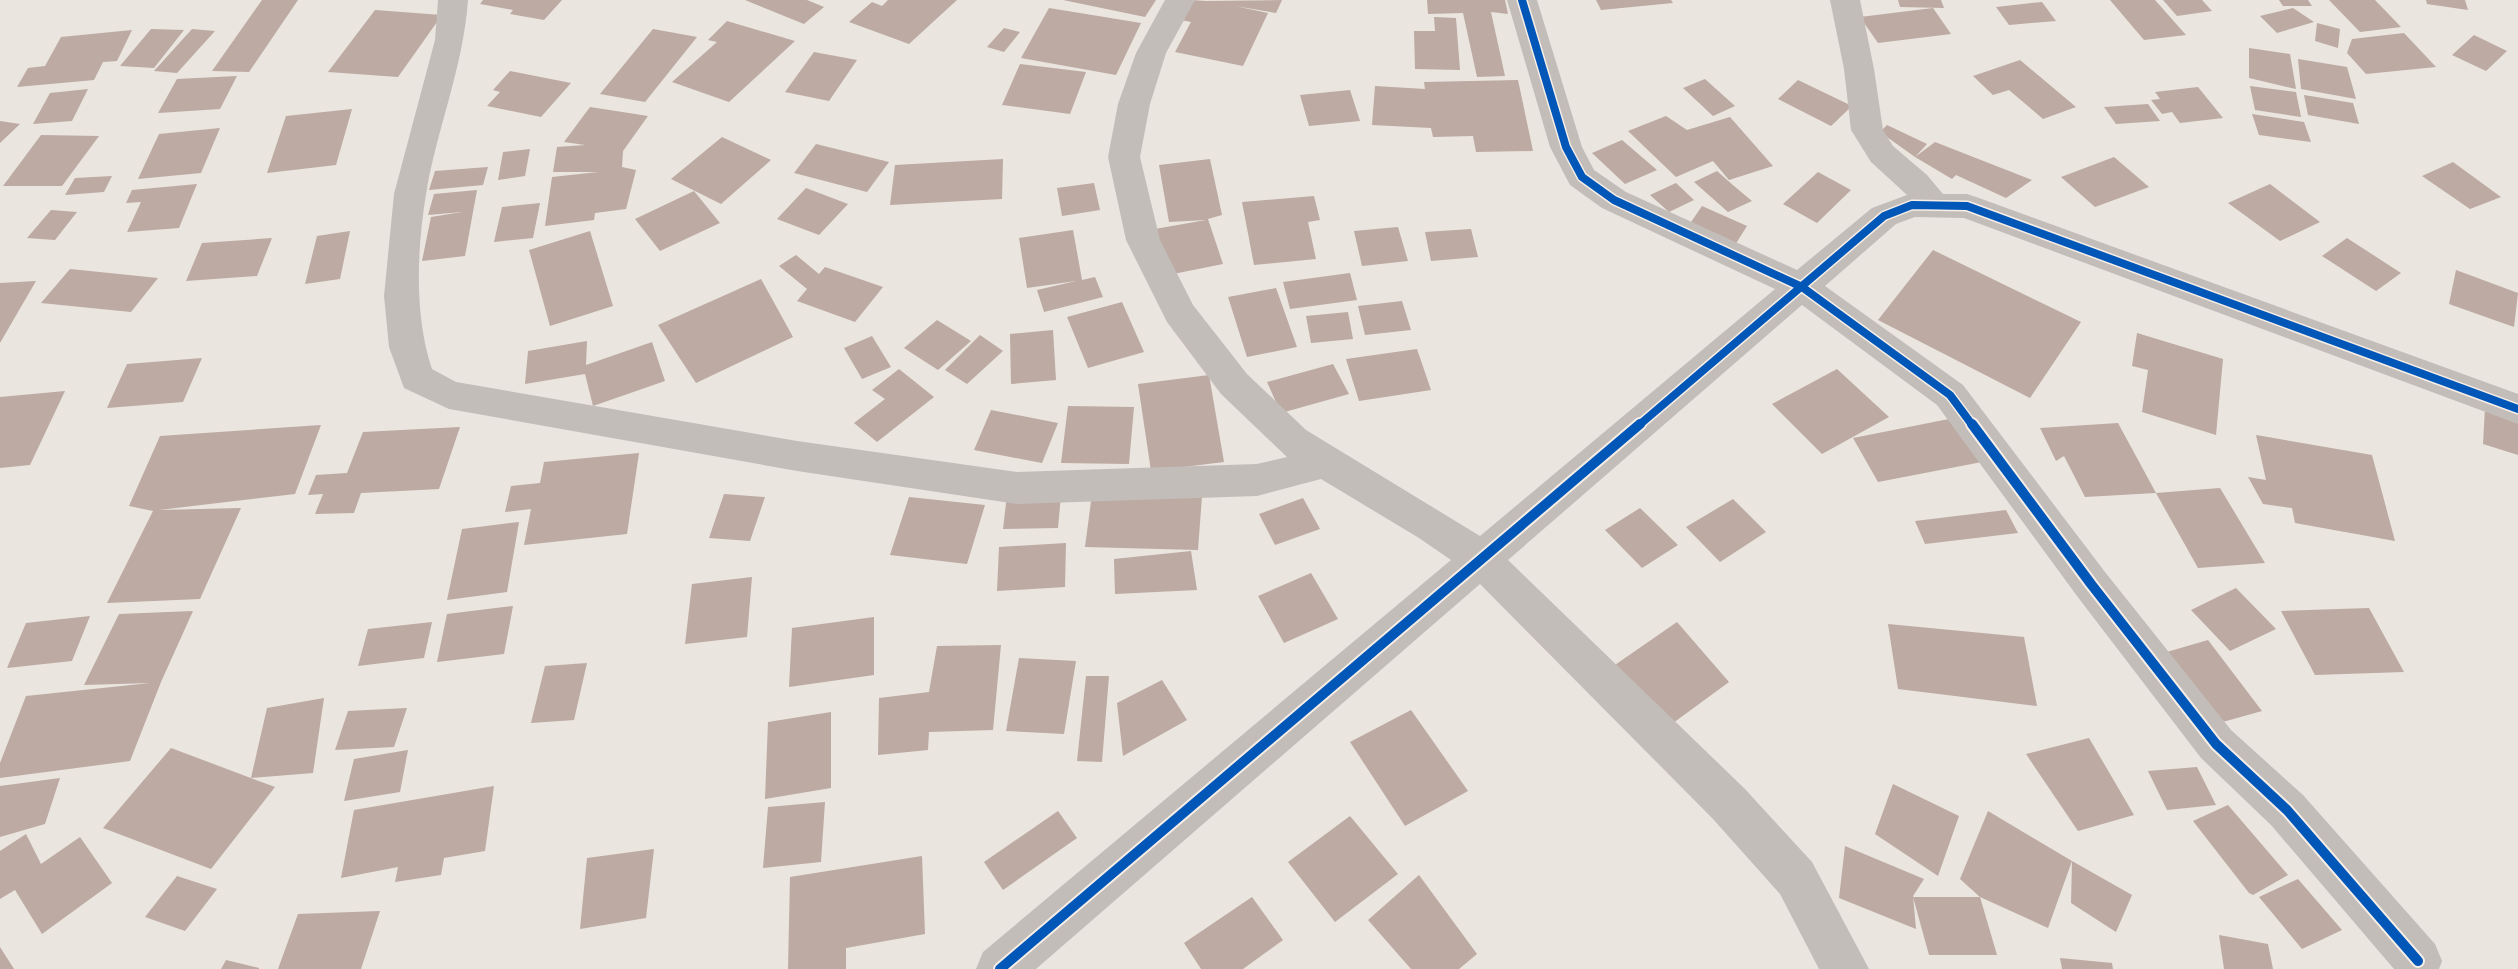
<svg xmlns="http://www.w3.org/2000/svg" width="2518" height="969" font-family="Barlow,sans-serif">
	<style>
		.building { fill: #bcaaa3 }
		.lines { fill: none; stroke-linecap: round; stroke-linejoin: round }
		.minor { fill: #c3bdb9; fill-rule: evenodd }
		.cycleway-far1-casing { stroke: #f7efe7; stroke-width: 11 }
		.cycleway-casing { stroke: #f7efe7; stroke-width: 14 }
		.cycleway-far1 { stroke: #0057b8; stroke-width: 8 }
		.cycleway { stroke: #0057b8; stroke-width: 10 }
	</style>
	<rect width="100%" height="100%" fill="#eae5df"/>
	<path class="building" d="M262 0H298L249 72 212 71Z
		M483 0H562L544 20 510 14 513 10 480 4Z
		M745 0H807L824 7 804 24Z
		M888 0H957L909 44 849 22 872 2 882 6Z
		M1063 0H1156L1145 17Z
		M1192 0 1206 1 1282 0 1276 13 1235 6 1268 13 1243 66 1175 52 1191 22 1181 20Z
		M1427 0H1505L1508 14 1491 12 1505 76 1477 77 1463 13 1428 14Z
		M1596 0H1671L1673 3 1601 10Z
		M1898 0H1941L1944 8 1900 7Z
		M2110 0H2155L2186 35 2144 40Z
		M2163 0H2202L2212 11 2177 16Z
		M2279 0H2308L2312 6H2283Z
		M2329 0H2375L2401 27 2360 32Z
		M2426 0H2465L2468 10 2427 4Z
		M2042 2 2056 21 2009 25 1996 7Z
		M1049 8 1141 23 1116 75 1021 58Z
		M1933 8 1951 34 1878 43 1860 17Z
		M2293 8 2314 22 2277 33 2260 16Z
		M375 10 442 15 398 77 328 72Z
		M1434 17 1456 18 1460 70 1415 69 1414 31H1435Z
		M727 21 795 41 729 102 672 82 717 42 708 40Z
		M2317 23 2340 29 2338 48 2315 41Z
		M1004 28 1020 32 1004 52 987 47Z
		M151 29 184 30 154 68 120 66Z
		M192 29 215 31 177 73 154 71Z
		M653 29 697 37 645 102 600 94Z
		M132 30 117 61 103 62 94 80 17 87 28 68 45 66 61 37Z
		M2404 33 2436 67 2366 74 2347 53 2352 39Z
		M2474 35 2507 51 2486 71 2452 55Z
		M2249 48 2290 54 2296 89 2249 78Z
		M814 52 857 60 829 101 785 92Z
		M2298 59 2347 67 2356 99 2301 89Z
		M2020 60 2076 107 2043 119 2009 90 1993 95 1973 76Z
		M1020 64 1086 72 1070 114 1002 105Z
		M510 71 571 83 541 117 487 106 500 92 493 90Z
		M237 76 220 109 158 113 177 79Z
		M1705 79 1735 106 1713 116 1683 88Z
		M1518 80 1533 151 1476 152 1473 136 1433 137 1431 128 1372 125 1375 86 1425 89 1424 82Z
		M1798 80 1852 106 1831 126 1778 99Z
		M2250 86 2296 92 2301 117 2255 110Z
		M2198 87 2223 118 2180 123 2172 112 2162 114 2151 100 2160 99 2155 92Z
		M88 89 72 121 33 124 50 93Z
		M1350 90 1360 121 1309 126 1300 95Z
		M2304 95 2353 103 2359 124 2308 115Z
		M2148 104 2160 121 2116 124 2104 107Z
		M590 107 648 116 623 151 622 167 636 170 626 209 595 213 594 220 545 226 552 177 598 172H553L557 147 585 145 564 142Z
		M352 109 336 165 267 173 286 116Z
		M2252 114 2304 122 2311 142 2259 135Z
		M1666 116 1687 130 1730 117 1773 166 1729 180 1713 161 1676 177 1628 131Z
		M0 121 20 124 0 143Z
		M1887 125 1927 144 1915 157 1935 142 2032 180 2006 198 1956 175 1952 179 1915 157 1880 132Z
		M220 128 201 173 138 179 159 134Z
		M41 135 99 136 62 186H3Z
		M722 137 771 160 721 204 671 179Z
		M1622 140 1657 170 1625 184 1592 153Z
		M816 144 889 162 867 192 794 173Z
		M530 149 525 176 498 180 503 152Z
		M2114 157 2149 187 2095 207 2061 177Z
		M1003 159 1002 199 890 205 895 165Z
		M1210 159 1222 215 1208 219 1223 264 1168 275 1155 229 1206 220 1169 222 1159 165Z
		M2453 162 2501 197 2470 209 2422 176Z
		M488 167 483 185 429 190 435 171Z
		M1717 171 1734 186 1752 201 1728 212 1694 182Z
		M1818 172 1851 190 1817 223 1783 204Z
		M112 176 104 192 65 195 75 178Z
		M1094 183 1100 210 1062 216 1057 188Z
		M1676 183 1694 200 1669 212 1650 195Z
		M197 184 179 228 127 232 141 202 126 203 132 190Z
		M2270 184 2320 222 2280 241 2228 203Z
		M806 188 848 204 819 235 777 219Z
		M477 190 465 256 422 261 431 217 462 212 428 215 434 194Z
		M694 191 720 223 660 251 635 219Z
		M1314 196 1320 220 1308 222 1316 259 1254 265 1242 202Z
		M540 203 533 238 494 242 502 207Z
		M1702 206 1747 226 1735 245 1689 225Z
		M51 210 77 212 55 240 27 238Z
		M1398 227 1408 261 1362 266 1354 231Z
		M1471 229 1478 257 1431 261 1425 232Z
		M1073 230 1082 280 1095 277 1103 297 1044 312 1037 290 1076 281 1027 288 1019 238Z
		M350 231 340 279 305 284 317 236Z
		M590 231 613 306 550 326 529 250Z
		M272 238 257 276 186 281 202 243Z
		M2347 238 2401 273 2376 291 2322 256Z
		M1933 250 2081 322 2030 398 1878 320Z
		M796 255 819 274 825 267 883 287 855 322 797 301 807 289 779 266Z
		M70 269 158 278 131 312 41 303Z
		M2456 270 2518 293 2514 327 2449 304Z
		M1350 273 1357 300 1290 309 1283 282Z
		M761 279 793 337 696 383 658 325Z
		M36 281 0 343V283Z
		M1276 288 1297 347 1247 357 1228 297Z
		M1402 301 1411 330 1365 335 1358 306Z
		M1122 302 1144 352 1088 368 1067 317Z
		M1348 312 1353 339 1311 343 1306 316Z
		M937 320 971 341 938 370 904 348Z
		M1053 330 1056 380 1011 384 1010 334Z
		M2137 333 2223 359 2216 435 2142 412 2148 370 2132 366Z
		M980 335 1003 351 967 384 945 370Z
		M872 336 891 367 862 379 844 348Z
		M587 341 586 365 652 342 665 381 593 406 585 374 525 384 528 351Z
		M1417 349 1431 390 1359 401 1346 359Z
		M202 358 183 402 107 408 127 364Z
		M1333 364 1349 394 1281 413 1267 382Z
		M899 369 934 397 877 442 854 423 885 399 872 390Z
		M1837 369 1889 417 1822 454 1772 404Z
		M1209 375 1224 462 1151 471 1138 384Z
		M65 391 30 465 0 468V397Z
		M1068 406 1134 407 1129 464 1061 463Z
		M2485 408 2518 419V455L2483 444Z
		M991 410 1058 423 1042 463 974 450Z
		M1959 417 1987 461 1878 482 1853 438Z
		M2118 423 2156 493 2085 497 2064 456 2056 461 2040 428Z
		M321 425 295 494 159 510 241 508 200 599 107 603 153 511 129 506 160 436Z
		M460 427 439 489 361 493 354 513 315 514 323 494 308 495 316 475 347 473 363 432Z
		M2256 435 2372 455 2395 541 2295 523 2292 508 2263 504 2248 477 2266 480Z
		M639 453 627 534 524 545 531 509 505 512 511 486 540 483 544 462Z
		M2220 488 2265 563 2198 568 2156 493Z
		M724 494 765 497 750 541 709 538Z
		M1092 494 1202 496 1198 550 1085 547Z
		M1007 495H1061L1058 528 1003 529Z
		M909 497 985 505 967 564 890 555Z
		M1303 498 1320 529 1275 545 1259 514Z
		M1733 499 1766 532 1720 562 1686 527Z
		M1640 508 1678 545 1642 568 1605 530Z
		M2006 510 2018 533 1925 544 1915 521Z
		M519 522 507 592 447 600 462 529Z
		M1066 543 1065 587 997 591 999 547Z
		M1191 551 1197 590 1115 594 1114 559Z
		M1311 573 1338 619 1284 643 1258 596Z
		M752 577 747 637 685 644 692 584Z
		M2236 588 2276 629 2230 651 2191 610Z
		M513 606 504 654 437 662 447 614Z
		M2369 608 2404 672 2315 675 2281 611Z
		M193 611 161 682 130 761 0 778V763L26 696 150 683 84 685 119 614Z
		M90 616 72 661 7 668 26 623Z
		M874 617V675L789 687 792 628Z
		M432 622 424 658 358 666 368 629Z
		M1677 622 1729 682 1669 726 1612 667Z
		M1888 624 2024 637 2037 706 1898 689Z
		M2208 640 2262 711 2212 725 2160 654Z
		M1001 645 993 730 929 732 928 750 878 755 879 698 929 692 937 646Z
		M1019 658 1076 661 1064 734 1006 731Z
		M587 663 574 720 531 723 545 666Z
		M1086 676H1109L1102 762 1077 761Z
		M1162 680 1187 720 1123 756 1117 703Z
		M324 698 313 773 251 778 267 708Z
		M407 708 394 747 335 750 348 711Z
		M1411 710 1468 791 1405 826 1350 742Z
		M831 712V788L765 799 768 722Z
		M2089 738 2134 815 2078 831 2026 754Z
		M171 748 275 787 211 869 103 828Z
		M408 750 400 792 344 801 354 759Z
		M2197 767 2216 805 2167 810 2148 771Z
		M60 778 45 824 0 837V786Z
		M1893 784 1959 816 1938 876 1875 834Z
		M494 786 485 851 444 858 441 875 395 882 398 867 341 878 354 810Z
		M825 802 821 862 763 868 768 807Z
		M2228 805 2288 875 2253 895 2249 893 2193 821Z
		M1058 811 1077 838 1003 890 984 862Z
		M1988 811 2072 861 2048 928 1980 897 1997 955H1929L1913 897H1980L1960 879Z
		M1350 816 1398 874 1335 922 1288 862Z
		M26 834 41 864 80 837 112 883 42 934 15 890 0 899V851Z
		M1845 846 1924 879 1913 896 1916 929 1839 898Z
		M654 849 646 918 580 929 587 858Z
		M922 856 925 934 846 948V969H788L790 877Z
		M2072 861 2132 895 2116 932 2071 903Z
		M1419 875 1477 954 1459 969H1411L1368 920Z
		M177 876 217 889 185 931 145 917Z
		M2298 879 2342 930 2302 949 2259 897Z
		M1252 897 1283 940 1243 969H1201L1184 943Z
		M380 911 361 969H278L298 914Z
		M2219 935 2268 944 2273 969H2224Z
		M0 947 14 969H0Z
		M2060 958 2112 963 2113 969H2062Z
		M226 960 259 968V969H221Z"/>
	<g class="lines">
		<path class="minor" d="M438 0H468C463 69 437 128 426 194 417 250 414 315 432 369L456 382 797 441 1017 472 1257 464 1287 457 1221 394 1167 322 1126 240 1108 157 1118 104 1136 53 1165 0H1195L1166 53 1150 104 1140 157 1160 240 1193 305 1247 374 1306 430 1480 536 1775 289 1602 208 1570 185 1550 147 1507 0H1537L1582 147 1594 170 1626 192 1797 270 1872 208 1907 195 1871 162 1851 130 1844 69 1830 0H1860L1874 69 1883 130 1893 146 1927 175 1943 194H1967L1979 198 2518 394V424L1964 218 1915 217 1896 224 1825 286 1963 385 2105 572 2231 730 2303 795 2435 944 2442 961 2439 969H2394L2271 825 2201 758 2077 596 1937 405 1802 305 1508 560 1745 789 1812 862 1869 969H1819L1780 894 1713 819 1480 584 1036 969H976L983 952 1451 560 1419 538 1321 479 1257 496 1017 504 797 471 449 409 404 388 389 347 384 296 394 194 435 40Z"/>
		<g class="cycleway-far1-casing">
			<path id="cycleway-far1" d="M1522 0 1566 147 1582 177 1614 200 1802 287 1950 395 1973 426
				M1638 426 1884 216 1912 205 1967 206 2518 409"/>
		</g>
		<g class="cycleway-casing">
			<path id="cycleway" d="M1972 424 2091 584 2216 744 2287 810 2418 961
				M1000 969 1640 424"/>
		</g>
		<use href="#cycleway-far1" class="cycleway-far1"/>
		<use href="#cycleway" class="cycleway"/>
	</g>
</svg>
